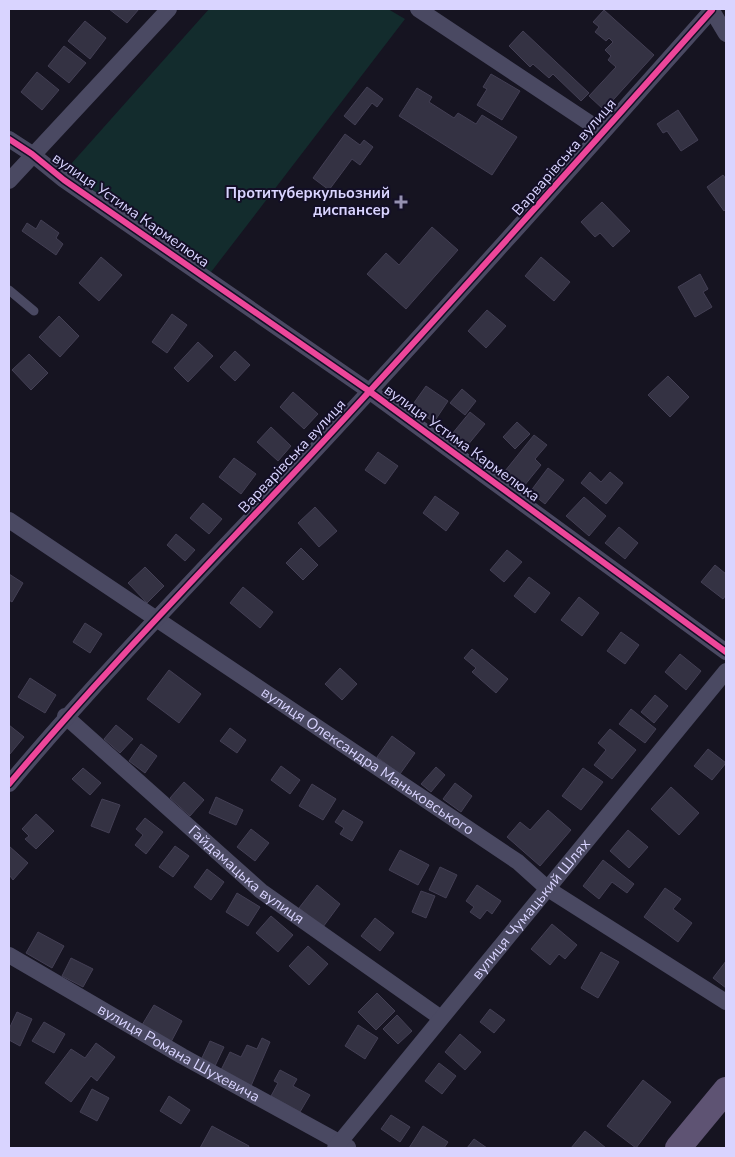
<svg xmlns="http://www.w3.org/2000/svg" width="735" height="1157" font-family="'Nunito Sans',sans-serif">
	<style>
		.green { fill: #132c2d }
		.building { fill: #343243; stroke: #433f54 }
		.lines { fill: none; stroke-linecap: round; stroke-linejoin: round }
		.service { stroke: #4a4962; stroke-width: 9 }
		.minor { stroke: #4a4962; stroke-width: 16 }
		.primary { stroke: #5e5373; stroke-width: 26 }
		.cycleway-casing { stroke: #130f26; stroke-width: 9 }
		.cycleway { stroke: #ed469a; stroke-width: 6 }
		.poi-dot { fill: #9591b1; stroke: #130f26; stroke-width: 2 }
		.labels { text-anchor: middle; stroke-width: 4; stroke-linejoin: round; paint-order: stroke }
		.street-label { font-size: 15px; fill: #d9d4ff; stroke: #130f26 }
		.poi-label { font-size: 15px; font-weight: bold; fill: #d9d4ff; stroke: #130f26; text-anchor: end }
	</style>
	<rect width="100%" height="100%" fill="#161421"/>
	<path class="green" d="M209 9H388L405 19 208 276 63 173Z"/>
	<path class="building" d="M109 9H139L127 23Z
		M604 10 654 55 604 110 589 96 616 67 608 60 611 56 605 50 613 42 609 38 606 41 595 32 599 27 593 22Z
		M85 21 106 38 90 59 68 41Z
		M523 31 589 93 581 101 553 74 549 78 533 64 530 67 509 46Z
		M64 46 86 63 69 83 48 66Z
		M37 72 59 90 42 110 21 92Z
		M491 74 520 91 502 120 477 105 487 89 483 87Z
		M367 87 383 99 377 107 372 103 355 125 344 116Z
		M417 88 432 97 429 102 454 118 458 113 476 124 482 115 517 137 492 175 399 116Z
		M678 110 698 140 681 151 667 131 663 133 657 124Z
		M345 134 360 145 364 140 373 147 360 165 352 159 329 190 313 178Z
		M723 175 726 179V209L724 211 707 187Z
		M602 202 630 231 613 247 600 233 595 237 581 222Z
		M41 220 59 233 56 238 63 244 56 255 22 231 27 223 36 229Z
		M432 227 458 250 406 309 367 274 386 253 399 265Z
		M101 257 122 275 99 301 79 283Z
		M541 257 570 282 554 301 525 276Z
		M700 274 708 289 703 292 712 307 695 317 678 287Z
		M487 310 506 326 486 348 468 331Z
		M172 314 187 325 167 353 152 342Z
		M59 316 79 336 60 357 39 337Z
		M198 342 213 356 188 382 174 368Z
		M235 351 250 365 235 381 220 367Z
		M29 354 48 373 31 390 12 370Z
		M668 376 689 397 670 417 648 395Z
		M426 386 448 401 434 422 411 407Z
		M462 389 476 401 465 415 450 403Z
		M293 392 318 414 304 429 280 407Z
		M470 412 485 424 467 446 452 434Z
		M517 422 530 434 515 449 503 437Z
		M271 427 291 446 278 461 257 442Z
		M534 435 547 445 535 459 541 465 524 486 505 471Z
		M378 452 398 466 385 484 365 470Z
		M234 458 256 474 241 494 219 477Z
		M548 468 564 480 545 504 530 492Z
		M590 472 601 482 610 472 623 483 606 504 581 483Z
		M435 496 459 513 446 531 423 513Z
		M584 497 606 516 589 536 566 516Z
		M203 503 222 519 209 534 190 518Z
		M315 507 337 531 319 547 298 523Z
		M619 527 638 543 625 559 605 543Z
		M176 534 195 550 185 561 167 545Z
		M301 548 318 565 303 580 286 563Z
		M507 550 522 562 504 582 490 570Z
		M715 565 726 574V595L723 599 701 582Z
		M145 567 164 586 147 603 128 583Z
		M9 574 23 583 12 602 9 600Z
		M529 577 550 593 535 613 514 596Z
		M243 587 273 612 260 628 230 603Z
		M579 597 599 613 582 636 561 620Z
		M85 623 102 634 90 653 73 642Z
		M621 632 639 645 625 664 607 651Z
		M472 649 508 679 496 693 472 672 476 668 464 658Z
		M680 654 701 671 686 690 665 672Z
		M340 668 357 684 342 700 325 684Z
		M169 670 201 694 179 723 147 699Z
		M30 678 56 695 45 713 18 697Z
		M655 695 668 706 654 723 641 712Z
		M631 709 656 729 645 743 619 724Z
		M9 725 24 737 10 754 9 753Z
		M116 725 133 739 120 753 104 739Z
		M230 728 246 740 237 753 220 741Z
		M610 729 636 750 612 779 594 765 606 750 598 743Z
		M392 736 415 753 400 774 377 757Z
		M141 744 157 756 145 773 129 761Z
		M708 749 726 763 712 780 694 766Z
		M281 766 300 780 290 794 271 780Z
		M436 767 445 775 431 792 421 784Z
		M83 768 101 783 90 795 72 779Z
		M583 768 603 782 581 810 562 796Z
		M184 782 204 800 190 816 170 798Z
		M455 783 472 796 461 812 443 799Z
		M312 784 336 799 323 820 299 806Z
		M671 787 699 813 679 835 651 809Z
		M216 797 243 810 236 825 209 813Z
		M102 799 120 805 109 833 91 826Z
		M343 810 363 822 352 841 340 834 344 828 335 822Z
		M548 810 571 830 540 866 507 837 520 822 530 830Z
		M36 814 54 831 36 849 25 839 29 836 22 829Z
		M145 818 163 832 146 854 135 845 143 835 136 829Z
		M251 829 269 843 255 861 237 847Z
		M628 830 648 847 629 868 610 851Z
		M9 846 28 863 13 880 10 876 9 877Z
		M175 846 189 856 173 877 159 867Z
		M400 850 429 865 418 885 389 870Z
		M603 860 634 884 627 893 612 882 599 899 583 886Z
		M440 867 457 875 446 898 429 890Z
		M207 869 224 882 211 900 194 887Z
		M317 885 340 904 323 927 299 908Z
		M477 885 501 901 492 914 487 910 480 919 470 912 474 907 466 901Z
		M665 888 681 899 673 909 692 923 678 942 644 917Z
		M421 891 435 896 426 918 412 912Z
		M237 893 260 907 248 926 226 912Z
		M271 916 293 935 278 952 256 933Z
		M375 918 394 933 380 951 361 936Z
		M552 924 577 945 565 959 559 954 550 965 531 949Z
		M38 932 64 946 52 968 26 953Z
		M308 946 328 964 309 985 289 966Z
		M601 952 619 962 598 998 581 988Z
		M71 958 93 969 83 987 62 976Z
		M726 961V988L713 978Z
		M377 993 395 1011 376 1030 358 1012Z
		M154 1005 182 1021 171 1042 142 1025Z
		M490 1009 505 1020 494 1033 480 1022Z
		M17 1012 32 1019 20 1046 9 1040V1029Z
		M397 1015 412 1031 398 1044 383 1029Z
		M44 1022 65 1034 54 1053 32 1041Z
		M358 1025 378 1038 365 1059 345 1046Z
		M460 1034 481 1052 465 1070 445 1052Z
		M262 1038 270 1042 251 1086 220 1072 230 1052 241 1057 247 1045 257 1049Z
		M210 1041 224 1047 215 1066 201 1060Z
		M96 1043 115 1057 97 1081 91 1076 71 1102 45 1083 71 1049 85 1058Z
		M439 1063 456 1076 442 1094 425 1081Z
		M280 1070 297 1079 293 1086 310 1095 300 1112 271 1096 278 1083 274 1081Z
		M643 1080 671 1102 636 1148 607 1126Z
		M92 1089 109 1098 97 1121 80 1112Z
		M169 1096 190 1110 181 1124 160 1111Z
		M391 1115 410 1127 400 1142 381 1129Z
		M212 1126 249 1146 248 1148H200Z
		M423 1126 448 1142 444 1148H409Z
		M585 1131 595 1139 606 1148H571Z
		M474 1139 487 1148H467Z"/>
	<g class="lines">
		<path class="service" d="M9 290 34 311"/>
		<g class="minor">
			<path d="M418 9 603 132"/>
			<path d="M711 9 726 34"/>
			<path d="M9 139 32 154 64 180 369 391 726 652"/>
			<path d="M9 181 169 9"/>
			<path id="s1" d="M9 520 518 862 548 889 726 1002"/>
			<path id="s2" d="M65 716 261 891 441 1018"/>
			<path d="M9 784C104 671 207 566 307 459 445 311 578 160 712 10"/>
			<path id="s3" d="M9 955 182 1056 348 1147"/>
			<path id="s4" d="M335 1148 726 671"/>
		</g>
		<path class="primary" d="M678 1148 726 1090"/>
		<g class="cycleway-casing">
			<path id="cycleway" d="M9 139 32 154 64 180 369 391 726 652
				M9 784C104 671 207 566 307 459 445 311 578 160 712 10"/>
		</g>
		<use href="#cycleway" class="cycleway"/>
	</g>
	<path class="poi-dot" d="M398.5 194.5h5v5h5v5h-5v5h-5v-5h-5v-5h5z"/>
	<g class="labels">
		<g class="street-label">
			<text transform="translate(564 157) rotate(-49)" y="5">Варварівська вулиця</text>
			<text transform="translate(131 210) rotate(35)" y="5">вулиця Устима Кармелюка</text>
			<text transform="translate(462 443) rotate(36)" y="5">вулиця Устима Кармелюка</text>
			<text transform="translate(292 456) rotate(-47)" y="5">Варварівська вулиця</text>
			<text dy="5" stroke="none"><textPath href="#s1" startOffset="432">вулиця Олександра Маньковського</textPath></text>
			<text dy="5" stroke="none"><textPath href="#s2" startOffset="241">Гайдамацька вулиця</textPath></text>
			<text dy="5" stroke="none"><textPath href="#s4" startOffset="309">вулиця Чумацький Шлях</textPath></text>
			<text dy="5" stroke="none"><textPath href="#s3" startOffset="196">вулиця Романа Шухевича</textPath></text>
		</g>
		<g class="poi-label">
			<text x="390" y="198">Протитуберкульозний<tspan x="390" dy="17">диспансер</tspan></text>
		</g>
	</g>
	<rect width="735" height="1157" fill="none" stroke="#d9d4ff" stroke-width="20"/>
</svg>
